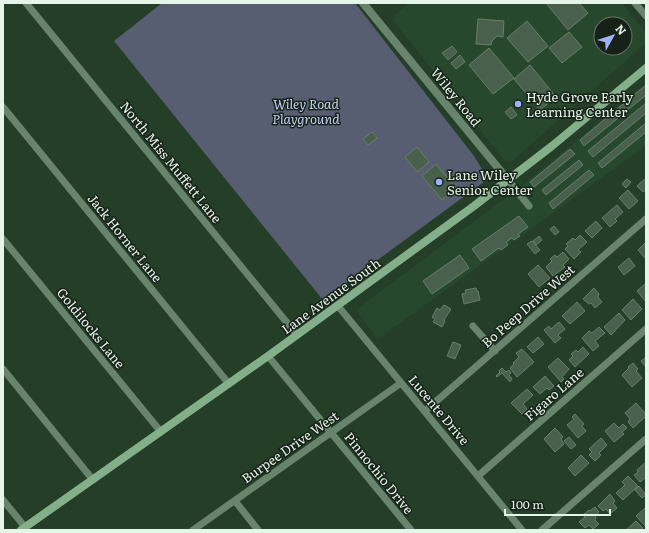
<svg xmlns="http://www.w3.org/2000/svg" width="649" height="533" font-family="Literata,serif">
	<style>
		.built { fill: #27482d; fill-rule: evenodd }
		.green { fill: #585e71 }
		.building { fill: #49604d; stroke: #658169 }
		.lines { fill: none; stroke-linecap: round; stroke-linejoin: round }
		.minor { stroke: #69846d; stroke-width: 7 }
		.tertiary { stroke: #69846d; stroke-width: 8 }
		.secondary { stroke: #84af8b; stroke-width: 8 }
		.poi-dot { fill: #9fb3fd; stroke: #162118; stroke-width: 1.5 }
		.labels { text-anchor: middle; stroke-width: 3; stroke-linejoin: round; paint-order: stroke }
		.street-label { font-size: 13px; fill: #e5f5e7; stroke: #162118 }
		.poi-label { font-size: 13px; fill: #e5f5e7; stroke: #162118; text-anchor: start }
		.park-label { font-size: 13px; font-style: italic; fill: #c5d1f9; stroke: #162118 }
	</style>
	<rect width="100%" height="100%" fill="#243e28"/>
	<path class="built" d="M409 3H622L646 33V43L511 162 505 161 391 18ZM601 24H625V48H601Z
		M646 83V146L378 339 358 313 357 309 524 184Z"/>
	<path class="green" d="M162 3H355L474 156 488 179 323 300 114 41Z"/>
	<path class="building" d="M546 3H579L588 13 568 30Z
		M478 19 504 21 503 37 497 36 492 41 491 45 476 44Z
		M527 21 548 46 528 62 507 38Z
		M569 32 582 47 562 63 549 48Z
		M452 46 457 52 448 60 442 53Z
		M489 48 514 78 493 94 469 65Z
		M460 55 465 62 456 69 451 63Z
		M530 65 556 97 540 110 514 79Z
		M646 85V95L584 146 580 140Z
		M646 103V113L593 157 588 151Z
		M511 107 517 115 511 119 505 112Z
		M646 123V132L602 168 598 163Z
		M372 132 377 138 368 145 363 139Z
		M417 147 429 162 417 172 405 157Z
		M570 149 575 154 534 187 530 182Z
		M579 160 583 165 546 195 542 190Z
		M436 164 456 188 442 200 422 176Z
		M589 170 594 175 553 209 549 203Z
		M646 178V190L643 192 637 186Z
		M627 179 631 182 626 188 622 184Z
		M628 190 638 201 629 209 619 198Z
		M617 205 623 212 615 219 617 221 610 227 602 218Z
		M519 216 528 227 518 234 520 236 514 240 512 238 506 242 508 245 501 250 499 248 481 261 472 249Z
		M596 221 602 228 592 238 585 231Z
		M554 226 559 232 555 235 550 229Z
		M580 235 587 242 578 250 581 252 574 259 565 249 568 246 566 244 573 238 575 240Z
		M539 236 542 240 536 245 533 241Z
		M532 241 540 250 535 254 527 244Z
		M646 242V259L638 250Z
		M563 252 569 259 563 265 565 267 553 276 546 267 552 261 550 259 555 255 557 257Z
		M460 255 469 268 432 294 423 281Z
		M629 258 635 266 624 275 618 267Z
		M538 265 550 278 539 287 528 274Z
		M646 283V302L637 291Z
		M476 288 477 291H478L480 300 464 304 462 294 466 293 465 290Z
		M594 288 599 294 598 297 602 302 595 308 591 303 589 304 583 299Z
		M633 299 642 309 631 320 622 310Z
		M577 302 585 311 570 324 562 316Z
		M444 305 451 309 444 320 445 321 442 327 433 322 435 319 432 317 437 308 440 310Z
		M619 313 625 320 611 335 604 327Z
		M559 322 565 329 558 335 561 338 555 343 544 330 549 326 551 329Z
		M599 327 605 333 595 341 599 346 593 351 582 338 589 331 592 333Z
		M538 337 544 344 533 353 527 347Z
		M453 342 461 345 455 359 447 356Z
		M583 347 589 354 575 367 569 360 573 356 571 354 576 350 578 352Z
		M522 349 534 362 517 377 510 368 514 364 513 363 519 357 516 353Z
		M646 357V367L641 361Z
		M558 358 569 369 562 377 564 379 561 382 548 367Z
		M633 363 638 369 636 371 642 378 632 387 622 375 629 368 628 367Z
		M502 368 506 372 509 370 511 373 509 375 512 379 510 382 502 373 497 377 496 376 500 372 499 371Z
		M545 376 554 386 549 390 547 388 540 394 533 387Z
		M527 389 533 395 523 404 527 409 522 414 511 403Z
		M636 403 646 414V416L633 428 628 422 630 419 625 413Z
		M575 414 584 424 582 426 586 431 578 438 567 425 574 419 572 417Z
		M614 423 619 428 623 424 627 428 622 432 624 434 614 442 605 431Z
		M555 428 563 437 561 439 564 444 555 452 544 439Z
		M569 437 576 445 571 449 564 441Z
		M601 438 607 445 599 453 601 455 595 461 589 455 592 452 589 449Z
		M581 455 589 463 575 476 568 468Z
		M646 462V480L645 478 640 482 634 475 638 472 637 470Z
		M628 476 638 486 623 500 616 493 625 485 622 482Z
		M639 486 646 495 642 498 635 490Z
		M610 494 615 501 613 503 617 508 610 514 606 509 603 511 598 506Z
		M595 507 599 512 595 516 596 518 595 520 599 524 593 529 589 525 585 528 579 522 585 517 583 515 589 510 590 511Z
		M645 508 646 509V527L636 516Z
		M636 521 643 528 640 530H626Z"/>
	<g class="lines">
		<path class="minor" d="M26 3 297 335
			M635 3 646 16
			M3 107 229 384
			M508 180 529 206
			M3 239 161 432
			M338 306 522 530
			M473 326 495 351
			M268 356 411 530
			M3 369 93 480
			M425 411 646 219
			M478 476 646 329
			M3 500 25 527
			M235 501 258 530
			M193 530 401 383
			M542 530 646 439"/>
		<path class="tertiary" d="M363 3 508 180"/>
		<path class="secondary" d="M21 530 268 356 474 206 552 146 646 68"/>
	</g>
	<g class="poi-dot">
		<circle cx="518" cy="104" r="4"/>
		<circle cx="439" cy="182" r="4"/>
	</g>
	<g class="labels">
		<g class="street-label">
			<text transform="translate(456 97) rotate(51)" y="5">Wiley Road</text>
			<text transform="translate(171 162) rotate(51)" y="5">North Miss Muffett Lane</text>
			<text transform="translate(125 238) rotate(51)" y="5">Jack Horner Lane</text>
			<text transform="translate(331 296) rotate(-36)" y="5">Lane Avenue South</text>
			<text transform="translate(528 306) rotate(-41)" y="5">Bo Peep Drive West</text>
			<text transform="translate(91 328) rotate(51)" y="5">Goldilocks Lane</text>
			<text transform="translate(554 394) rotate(-41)" y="5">Figaro Lane</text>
			<text transform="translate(439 410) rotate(50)" y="5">Lucente Drive</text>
			<text transform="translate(290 447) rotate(-35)" y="5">Burpee Drive West</text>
			<text transform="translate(379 473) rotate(51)" y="5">Pinnochio Drive</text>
		</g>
		<g class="poi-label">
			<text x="526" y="102">Hyde Grove Early<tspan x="526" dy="15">Learning Center</tspan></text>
			<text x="447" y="180">Lane Wiley<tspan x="447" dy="15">Senior Center</tspan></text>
		</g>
		<g class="park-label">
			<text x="306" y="109">Wiley Road<tspan x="306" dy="15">Playground</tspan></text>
		</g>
	</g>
	<rect width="649" height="533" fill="none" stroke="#e5f5e7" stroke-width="8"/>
	<g transform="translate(613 36) rotate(51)"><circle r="19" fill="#162118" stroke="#69766b"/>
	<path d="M0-3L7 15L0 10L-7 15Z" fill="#9fb3fd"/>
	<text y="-6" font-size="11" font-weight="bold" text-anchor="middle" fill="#e5f5e7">N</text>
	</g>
	<path d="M505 509v6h105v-6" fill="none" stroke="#e5f5e7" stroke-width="2"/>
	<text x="511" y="509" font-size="12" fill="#e5f5e7" stroke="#162118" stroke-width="3" paint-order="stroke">100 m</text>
</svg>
